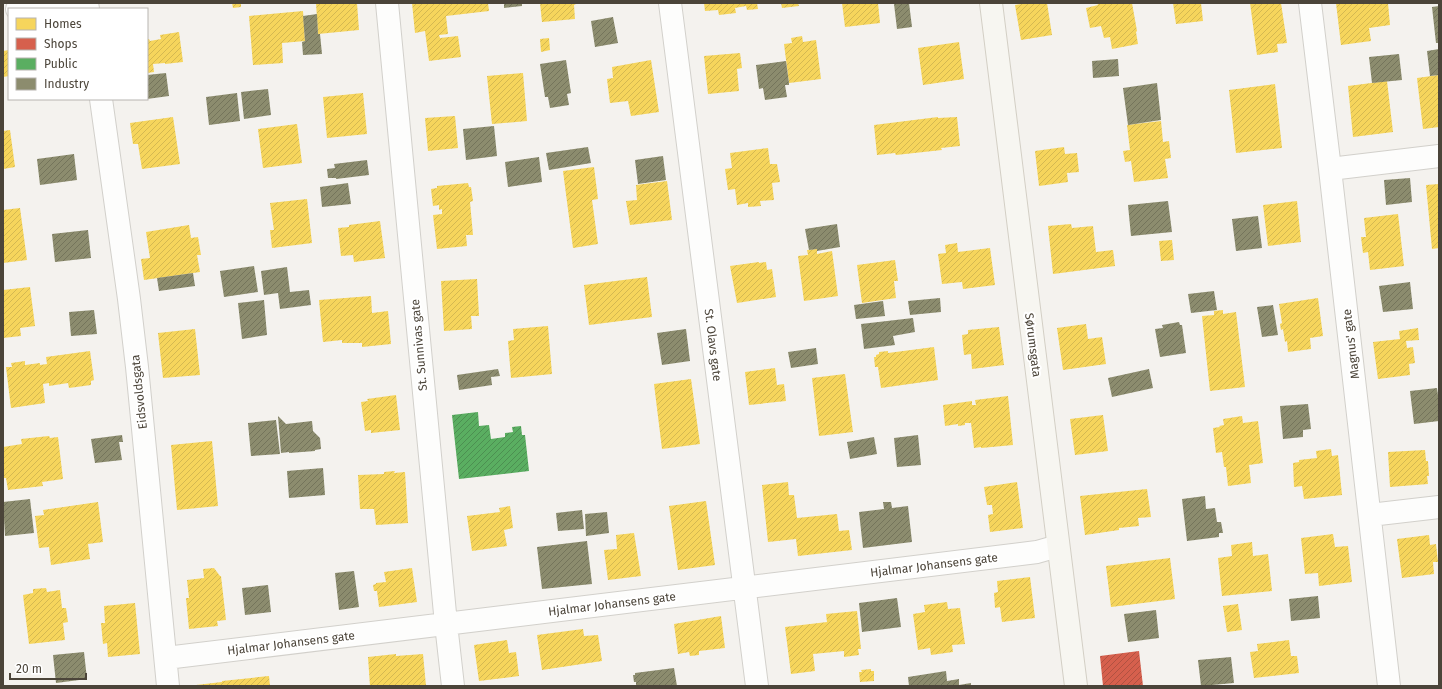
<svg xmlns="http://www.w3.org/2000/svg" width="1442" height="689" font-family="'Fira Sans',sans-serif">
	<style>
		.homes { fill: url(#homes-hatch) }
		.shops { fill: url(#shops-hatch) }
		.public { fill: url(#public-hatch) }
		.industry { fill: url(#industry-hatch) }
		.lines { fill: none; stroke-linecap: round; stroke-linejoin: round }
		.minor-casing { stroke: #d2d0cb; stroke-width: 24 }
		.secondary-casing { stroke: #d3cfc5; stroke-width: 24 }
		.minor { stroke: #fdfdfc; stroke-width: 22 }
		.secondary { stroke: #f7f6f1; stroke-width: 22 }
		.labels { text-anchor: middle; stroke-width: 4; stroke-linejoin: round; paint-order: stroke }
		.street-label { font-size: 12px; fill: #4b4439; stroke: #fff }
	</style>
	<defs>
		<pattern id="homes-hatch" width="6" height="6" patternUnits="userSpaceOnUse"><rect width="6" height="6" fill="#f6d55c"/><path d="M-1 1l2-2M0 6l6-6M5 7l2-2" fill="none" stroke="#d4b851"/></pattern>
		<pattern id="shops-hatch" width="6" height="6" patternUnits="userSpaceOnUse"><rect width="6" height="6" fill="#d6604d"/><path d="M-1 1l2-2M0 6l6-6M5 7l2-2" fill="none" stroke="#b05141"/></pattern>
		<pattern id="public-hatch" width="6" height="6" patternUnits="userSpaceOnUse"><rect width="6" height="6" fill="#5aae61"/><path d="M-1 1l2-2M0 6l6-6M5 7l2-2" fill="none" stroke="#4c8f51"/></pattern>
		<pattern id="industry-hatch" width="6" height="6" patternUnits="userSpaceOnUse"><rect width="6" height="6" fill="#8c8c6e"/><path d="M-1 1l2-2M0 6l6-6M5 7l2-2" fill="none" stroke="#74745b"/></pattern>
	</defs>
	<rect width="100%" height="100%" fill="#f4f2ee"/>
	<path class="homes" d="M232 3H241V7L233 8Z
		M316 3H357L359 30 318 34Z
		M412 3H488L489 11 446 16 448 34 439 35 440 38 458 36 461 57 429 61 425 31 415 33Z
		M540 3H578L574 5 575 19 542 22Z
		M704 3H757L758 9 747 10 746 6 735 8 736 13 719 15 718 10 705 11Z
		M781 3H798L799 6 782 8Z
		M842 3H878L880 23 845 27Z
		M1028 3H1047L1052 35 1021 40 1015 5Z
		M1097 3H1132L1137 31 1136 32 1138 44 1112 49 1110 37 1104 38 1101 26 1090 28 1086 8 1098 5Z
		M1173 3H1201L1203 21 1176 24Z
		M1250 3H1281L1287 43 1277 44 1278 52 1257 55Z
		M1336 3H1388L1390 25 1369 28 1371 41 1341 45Z
		M303 11 305 41 282 43 283 63 253 65 249 16Z
		M179 32 183 62 165 64V63L153 64 154 72 147 73V39H149L150 41 161 39 160 35Z
		M802 36 803 42 816 40 821 79 789 83 784 44 792 43 791 38Z
		M549 38 550 50 541 52 540 39Z
		M959 42 964 79 923 85 918 48Z
		M9 50V76L3 77V51Z
		M740 53 742 68 737 69 739 91 708 94 704 56Z
		M651 60 659 112 631 116 628 101 610 103 607 79 613 78 612 67Z
		M523 73 527 121 492 124 487 76Z
		M1439 75V127L1423 129 1417 78Z
		M1387 81 1393 132 1353 137 1348 86Z
		M1275 84 1282 148 1236 153 1229 90Z
		M363 93 367 134 327 138 323 97Z
		M455 116 458 148 428 151 425 118Z
		M173 117 180 164 142 169 138 144H133L130 123Z
		M938 117V118L957 117 960 146 941 148 942 150 896 155 895 153 877 155 874 125Z
		M1161 121 1163 142 1169 141 1171 158 1165 159 1168 178 1134 182 1131 161 1125 162 1123 151 1130 150 1127 125Z
		M297 124 302 163 263 168 258 129Z
		M10 130 15 167 3 169V131Z
		M1064 147 1065 154 1077 153 1079 172 1067 173 1068 182 1039 186 1035 151Z
		M768 148 770 164H777L780 182 772 183 774 200 760 201 761 206 748 207V203L737 205 735 189 728 190 725 169 732 168 730 153Z
		M594 167 598 199 592 200 598 244 573 248 563 171Z
		M667 181 672 220 630 225 626 201 637 200 636 185Z
		M468 183 469 187H471L473 201 470 202 473 235H466L467 246 437 249 433 215 442 214V209L439 210V205L433 206 431 189 437 188V186Z
		M1439 184V248L1432 249 1426 185Z
		M307 199 312 243 272 248 270 230H274L270 203Z
		M1297 201 1301 242 1268 246 1263 205Z
		M20 208 27 260 3 263V210Z
		M1398 214 1404 266 1370 270 1368 252 1363 253 1361 237H1366L1364 218Z
		M380 221 385 258 354 262 353 255 341 256 338 228 349 227V225Z
		M1071 224 1072 228 1093 226 1096 252 1113 250 1115 266 1053 274 1048 226Z
		M189 225 191 238 198 237 201 255H197L200 272 144 280 141 259 150 258 146 232Z
		M1172 240 1174 260 1161 261 1159 241Z
		M957 243 958 252 990 248 995 285 963 289 962 282 942 284 938 254 946 253 945 245Z
		M817 249V254L832 251 838 296 804 301 798 256 808 255 807 250Z
		M895 260 898 281H894L896 298 862 303 857 265Z
		M759 262V263L766 262 767 270 772 269 776 297 737 303 730 266Z
		M647 277 652 317 589 325 584 285Z
		M477 279 479 316H471L472 329 444 331 441 281Z
		M30 287 35 326 20 328 21 336 3 338V290Z
		M371 296 372 313 388 311 391 344 362 347V343H342V340L323 342 319 300Z
		M1318 298 1323 336 1310 338 1311 349 1288 352 1287 341 1285 342 1283 329 1281 330 1280 324 1282 323 1279 304Z
		M1223 310V314L1236 312 1245 387 1210 391 1202 316 1214 315V311Z
		M1086 324 1088 339 1102 337 1106 364 1063 370 1057 328Z
		M548 326 552 374 511 378 508 341 514 340 513 329Z
		M999 327 1004 365 972 369 971 354 964 355 962 335 968 334V330Z
		M1418 328 1419 340 1406 341 1407 348 1413 347 1415 363 1409 364 1410 375 1378 379 1373 342 1400 339 1399 331Z
		M195 329 200 375 163 378 158 333Z
		M934 347 938 380 881 388 878 367H875L874 357H876V355L879 354V352L888 351V353Z
		M90 351 94 380 91 381V385L69 388 68 383 49 386V383L43 384 45 403 11 408 6 367H12L11 363 25 361V365L40 363V365L47 364 46 357Z
		M775 368 777 385 784 384 786 401 749 405 745 372Z
		M845 374 853 432 819 436 812 378Z
		M691 379 700 444 662 449 654 384Z
		M396 395 400 430 371 433V430L365 431 361 402 368 401 367 399Z
		M1008 396 1013 445 981 448V447L974 448 971 423H965V425L958 426V424L945 426 943 405 972 401V405H976L975 400Z
		M1103 415 1108 451 1075 455 1070 419Z
		M1242 416 1243 423 1258 421 1263 463 1249 465 1251 483 1228 486 1226 467H1224L1222 452 1216 453 1213 428 1220 427 1219 426 1224 425 1223 419Z
		M49 436 50 438 58 437 63 479 42 482 43 486 8 490 6 478H3V460H4L3 447 22 444 21 439Z
		M212 441 218 506 177 510 171 445Z
		M1331 449 1332 456 1338 455 1342 495 1304 499 1302 486 1294 487 1293 463 1299 462V460L1317 458 1316 451Z
		M1425 450 1426 461H1428L1429 476H1427L1428 484 1390 487 1388 452Z
		M395 471 394 473 405 472 408 523 376 525 374 509H360L358 475 384 474V472Z
		M788 482 789 495H794L797 518 837 514 839 531 849 530 852 550 798 556 796 539 768 542 762 485Z
		M1017 482 1023 528 990 532 988 515 993 514 992 505H987L984 487Z
		M1147 489 1151 517 1138 518 1139 526 1119 528V530L1085 535 1080 496Z
		M706 501 715 565 678 570 669 506Z
		M98 502 103 542 88 544 90 559 51 565 49 547 39 548 35 516 44 515 43 510Z
		M510 506 513 528 504 530 507 546 472 551 467 516 500 512 499 508Z
		M634 533 641 576 608 580 604 550 617 549 616 535Z
		M1333 534 1335 547 1348 546 1352 582 1319 586 1318 573 1305 574 1301 538Z
		M1429 535 1430 545 1436 544 1438 562H1433L1434 574 1402 578 1397 539Z
		M1252 542 1253 556 1268 554 1272 591 1222 596 1218 558 1232 556 1231 545Z
		M1170 558 1175 599 1111 607 1106 566Z
		M214 568 220 576H221L226 620 217 621 218 626 189 629 186 598H189L187 580 204 578 203 569Z
		M412 568 417 602 379 607 377 591H374L373 585 376 584V583L386 582 384 572Z
		M1030 577 1035 618 1002 622 1000 607 995 608 994 593 998 592 997 581Z
		M46 588 47 592 60 590 62 608H66L68 622 63 623 65 640 29 644 23 595 33 593V589Z
		M947 602 948 609 960 608 965 644 952 645 953 652 931 655 930 648 918 650 913 614 925 612 924 605Z
		M135 603 140 654 108 657 107 643 103 644 101 623H105L104 606Z
		M1238 604 1242 630 1227 632 1223 606Z
		M857 611 861 649H858L859 655 844 657V651L813 654 815 671 791 674 785 627 827 622 826 614Z
		M721 616 725 648 699 651V655L690 656 689 652 678 654 674 624Z
		M583 629 584 636 598 635 602 661 542 670 537 635Z
		M507 640 509 653 516 652 519 676 479 681 474 645Z
		M1289 640 1291 656H1297L1299 673 1254 678 1250 652 1258 651 1257 644Z
		M396 654V656L423 654 426 686H370L368 657Z
		M871 669V671H874V681L860 682 859 672H862L861 670Z
		M269 676 270 686H196V685L222 682V681Z"/>
	<path class="shops" d="M1139 651 1143 686H1103L1100 656Z"/>
	<path class="public" d="M478 412 479 426 489 425 491 439 505 437V433L513 432 512 427 521 426 522 435H525L529 471 459 479 452 415Z"/>
	<path class="industry" d="M504 3H522V6L504 8Z
		M903 3H909L912 27 897 29 894 4Z
		M1439 6V43H1436L1432 7Z
		M317 14 318 34H320L322 54 303 55 302 42 305 41 303 16Z
		M613 17 618 43 595 47 591 21Z
		M1439 49V75L1430 76 1427 51Z
		M1399 54 1402 80 1372 83 1369 57Z
		M1118 59 1119 76 1093 78 1092 61Z
		M566 60 571 93 567 94 569 105 550 108 548 97H545L540 64Z
		M786 61 789 83V85H785L787 97 765 100 763 88 759 89 756 65Z
		M166 73 169 96 147 99V75Z
		M1157 83 1161 120 1128 125 1123 88Z
		M268 89 271 115 244 119 241 92Z
		M237 93 240 121 209 125 206 97Z
		M494 126 497 156 466 160 463 129Z
		M588 147 591 163 549 170 546 153Z
		M74 154 77 180 40 185 37 159Z
		M663 156 666 180 638 184 635 160Z
		M539 157 542 182 508 187 505 162Z
		M367 160 369 175 336 179V178H328L327 169 335 168 334 164Z
		M1410 178 1412 202 1386 205 1384 180Z
		M348 183 351 204 322 207 320 187Z
		M1168 201 1172 232 1131 236 1128 205Z
		M1258 216 1262 248 1236 251 1232 219Z
		M837 224 840 247 817 251V249L809 250 805 229Z
		M88 230 91 258 55 262 52 234Z
		M254 266 258 292 224 297 220 271Z
		M287 267 290 292 309 290 311 305 280 309 278 293 264 295 261 271Z
		M193 273 195 286 159 291 157 278Z
		M1410 282 1413 309 1383 312 1379 286Z
		M1214 291 1217 310 1191 313 1188 294Z
		M940 298 941 312 910 315 908 301Z
		M264 300 267 335 242 339 238 303Z
		M883 301 885 316 856 319 854 305Z
		M1273 305 1278 335 1262 337 1257 307Z
		M94 310 97 334 71 336 69 312Z
		M913 318 915 332 893 336 895 345 864 349 861 324Z
		M1179 322 1180 325H1182L1186 353 1160 357 1155 329 1163 328 1162 325Z
		M686 329 690 361 662 365 657 333Z
		M816 348 818 364 791 368 788 352Z
		M498 369 500 376 491 377 492 385 459 390 457 375Z
		M1149 369 1153 388 1112 397 1108 378Z
		M1437 388 1439 402V421L1414 424 1410 391Z
		M1308 404 1311 429 1303 430V437L1283 439 1280 406Z
		M278 416 286 424 312 421 313 431 320 438 321 449 315 450V451L289 453V452L281 453Z
		M276 420 280 454 251 456 248 423Z
		M122 435 123 442H119L122 460 95 463 91 439Z
		M918 435 921 465 897 467 894 438Z
		M874 437 877 454 850 459 847 442Z
		M323 468 325 495 289 498 287 471Z
		M1205 496 1206 509 1215 508 1217 522H1221L1223 533H1219V537L1187 541 1182 499Z
		M30 499 34 533 5 536 3 502Z
		M883 502H891L892 508 908 506 912 542 863 548 859 512 884 509Z
		M582 510 584 529 558 531 556 513Z
		M607 512 609 533 586 536 585 514Z
		M587 541 592 584 542 589 537 547Z
		M354 571 359 607 339 610 335 573Z
		M268 585 271 612 245 615 242 588Z
		M1318 596 1320 618 1291 621 1289 599Z
		M897 598 901 627 862 632 859 603Z
		M1156 610 1159 638 1128 642 1124 614Z
		M84 652 87 679 56 683 53 655Z
		M1231 657 1234 683 1201 686 1198 660Z
		M674 668 677 686H636V682H634L633 675H635V673Z
		M946 671 947 681 959 679V685L971 683V686H909L908 677Z"/>
	<g class="lines">
		<g class="minor-casing">
			<path id="minor" d="M87 3 88 9
				M387 3 446 624 453 686
				M670 3 757 686
				M1310 3 1330 169 1389 686
				M17 9 69 3
				M101 99 129 299 137 367 168 686
				M1330 169 1439 156
				M1370 515 1439 507
				M166 658 1037 552 1058 546"/>
		</g>
		<g class="secondary-casing">
			<path id="secondary" d="M991 3 1076 686"/>
		</g>
		<use href="#minor" class="minor"/>
		<use href="#secondary" class="secondary"/>
	</g>
	<g class="labels">
		<g class="street-label">
			<text transform="translate(1351 344) rotate(-97)" y="4">Magnus' gate</text>
			<text transform="translate(419 345) rotate(-95)" y="4">St. Sunnivas gate</text>
			<text transform="translate(713 345) rotate(83)" y="4">St. Olavs gate</text>
			<text transform="translate(1033 345) rotate(83)" y="4">Sørumsgata</text>
			<text transform="translate(139 392) rotate(-96)" y="4">Eidsvoldsgata</text>
			<text transform="translate(934 565) rotate(-7)" y="4">Hjalmar Johansens gate</text>
			<text transform="translate(612 604) rotate(-7)" y="4">Hjalmar Johansens gate</text>
			<text transform="translate(291 643) rotate(-7)" y="4">Hjalmar Johansens gate</text>
		</g>
	</g>
	<rect width="1442" height="689" fill="none" stroke="#4b4439" stroke-width="8"/>
	<rect x="8" y="8" width="140" height="92" fill="#ffffff" stroke="#b7b4b0"/>
	<rect x="16" y="18" width="20" height="12" fill="#f6d55c" stroke="#b7b4b0"/>
	<text x="44" y="28" font-size="12" fill="#4b4439">Homes</text>
	<rect x="16" y="38" width="20" height="12" fill="#d6604d" stroke="#b7b4b0"/>
	<text x="44" y="48" font-size="12" fill="#4b4439">Shops</text>
	<rect x="16" y="58" width="20" height="12" fill="#5aae61" stroke="#b7b4b0"/>
	<text x="44" y="68" font-size="12" fill="#4b4439">Public</text>
	<rect x="16" y="78" width="20" height="12" fill="#8c8c6e" stroke="#b7b4b0"/>
	<text x="44" y="88" font-size="12" fill="#4b4439">Industry</text>
	<path d="M10 673v6h76v-6" fill="none" stroke="#4b4439" stroke-width="2"/>
	<text x="16" y="673" font-size="12" fill="#4b4439" stroke="#ffffff" stroke-width="3" paint-order="stroke">20 m</text>
</svg>
